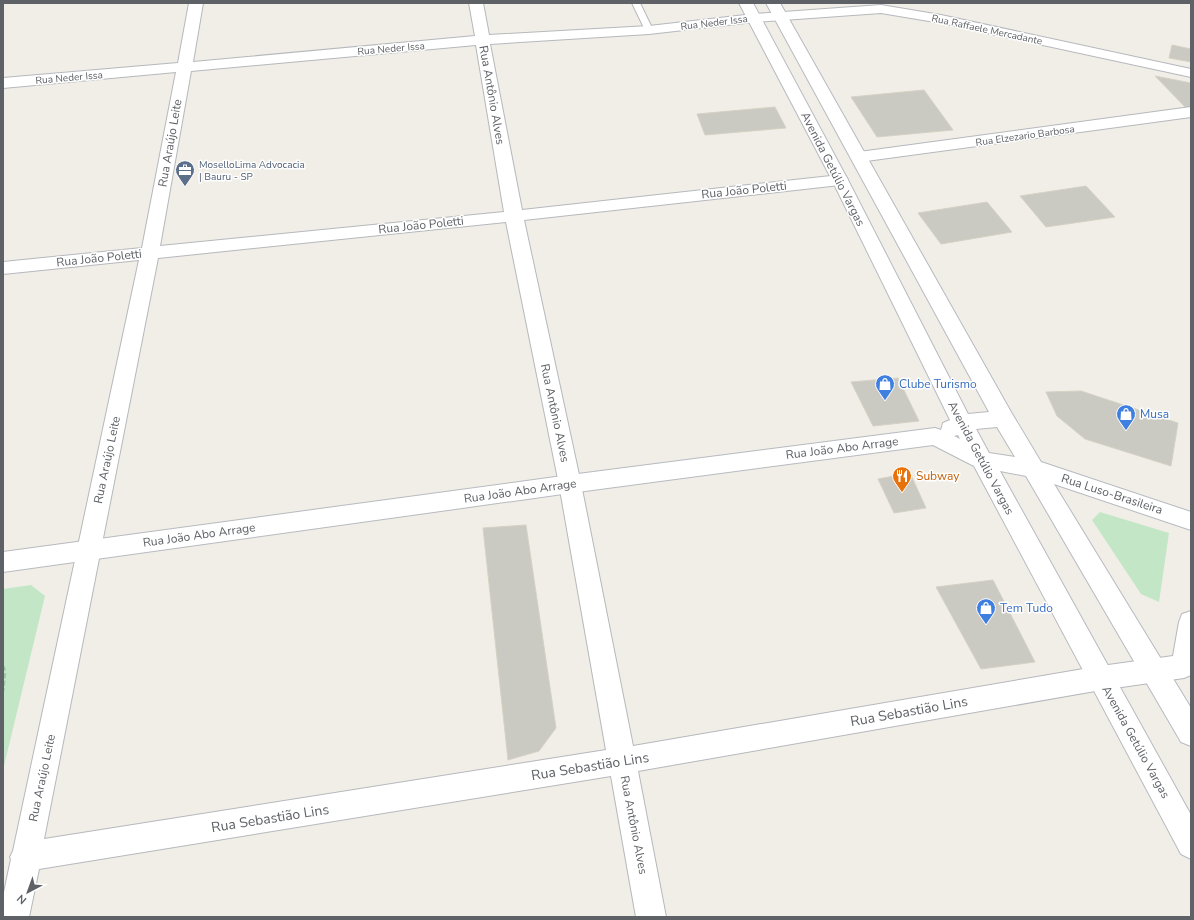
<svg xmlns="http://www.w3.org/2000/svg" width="1194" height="920" font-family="'Nunito Sans',sans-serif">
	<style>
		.green { fill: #c3e7c6 }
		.building { fill: #cbcac2; stroke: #d5d1c4 }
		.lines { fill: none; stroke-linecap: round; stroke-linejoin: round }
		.lane-casing { stroke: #b6b8bd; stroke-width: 2 }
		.street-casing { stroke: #b6b8bd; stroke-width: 2 }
		.secondary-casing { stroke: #b7bac0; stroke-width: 2 }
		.path { stroke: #9cc8ad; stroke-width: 3; stroke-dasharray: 5 2.5; stroke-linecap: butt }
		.lane { fill: #fff; fill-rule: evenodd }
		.street { fill: #fff; fill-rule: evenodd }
		.secondary { fill: #fff; fill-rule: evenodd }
		.labels { text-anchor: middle; stroke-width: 3; stroke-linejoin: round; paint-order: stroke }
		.far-street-label { font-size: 10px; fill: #5e6166; stroke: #fff }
		.far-service-label { font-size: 10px; fill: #4e5e75; stroke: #fff; text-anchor: start }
		.street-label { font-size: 12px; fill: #5e6166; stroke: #fff }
		.shop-label { font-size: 12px; fill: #366cbe; stroke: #fff; text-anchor: start }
		.food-label { font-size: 12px; fill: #c56008; stroke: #fff; text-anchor: start }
		.near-street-label { font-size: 14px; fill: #5e6166; stroke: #fff }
	</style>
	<rect width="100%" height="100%" fill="#f0eee6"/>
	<path class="green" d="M1100 512 1169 533 1159 602 1141 594 1092 520Z
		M31 585 45 596 3 770V589Z"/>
	<path class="building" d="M1172 45 1191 49V62L1169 58Z
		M1155 76 1191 83V109H1187Z
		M924 90 953 130 877 137 851 97Z
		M775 107 786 128 705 135 697 114Z
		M1086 186 1115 217 1046 227 1020 196Z
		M987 202 1012 232 941 244 918 213Z
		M898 378 919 421 873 426 851 382Z
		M1081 391 1178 423 1171 466 1085 439 1057 416 1046 392Z
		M910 473 926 508 894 513 878 479Z
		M526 525 556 728 539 751 508 760 483 528Z
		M993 580 1035 662 981 669 936 587Z"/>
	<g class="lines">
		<g class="lane-casing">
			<path id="lane" d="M632 3H640L653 30 652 32H646Z"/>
		</g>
		<g class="street-casing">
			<path id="street" d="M189 3H203L193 62 475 36 469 3H483L489 35 649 26 754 14 881 5 941 15 1191 69V77L941 23 881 13 754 22 649 34 490 44 522 210 840 175 846 176 848 180 846 184 840 185 524 220 581 484 633 746 1101 666 1173 656 1179 622 1182 614 1191 611V675L1184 678 1101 690 638 771 666 917H636L611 776 39 869 29 917H3V897L11 859 10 857 13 851 139 260 3 274V262L142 248 176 72 3 88V78L178 63ZM476 45 504 212 160 246 191 71ZM506 222 559 484 606 750 44 839 158 258Z
				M1191 107V117L859 162 853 160 851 157 853 154 859 152Z"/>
		</g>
		<g class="secondary-casing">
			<path id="secondary" d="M739 3H753L848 180 968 414 989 412 766 3H780L1011 412 1041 462 1191 512V530L1054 484 1191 708V746L1181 742 1026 476 1000 471 1191 815V859L1181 854 974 466 933 445 570 493 3 572V552L570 475 935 428 941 430 943 423 950 420 832 180ZM997 427 1015 457 989 453 976 429ZM958 435 960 439 954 436Z"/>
		</g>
		<path class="path" d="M3 666 5 671 3 691"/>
		<use href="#lane" class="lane"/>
		<use href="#street" class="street"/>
		<use href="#secondary" class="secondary"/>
	</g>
	<defs>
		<g id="office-pin" transform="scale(1)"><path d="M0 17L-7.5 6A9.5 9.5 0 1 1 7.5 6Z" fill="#5c6f8a" stroke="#fff"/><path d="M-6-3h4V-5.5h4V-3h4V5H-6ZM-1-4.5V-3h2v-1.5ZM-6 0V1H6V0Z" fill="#fff"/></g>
		<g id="shop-pin" transform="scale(1)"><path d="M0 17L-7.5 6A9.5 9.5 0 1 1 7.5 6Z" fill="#3f7fe0" stroke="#fff"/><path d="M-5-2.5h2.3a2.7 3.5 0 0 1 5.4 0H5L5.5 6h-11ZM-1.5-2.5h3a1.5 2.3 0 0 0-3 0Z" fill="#fff"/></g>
		<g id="restaurant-pin" transform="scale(1)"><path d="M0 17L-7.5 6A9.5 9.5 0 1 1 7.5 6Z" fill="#e8710a" stroke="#fff"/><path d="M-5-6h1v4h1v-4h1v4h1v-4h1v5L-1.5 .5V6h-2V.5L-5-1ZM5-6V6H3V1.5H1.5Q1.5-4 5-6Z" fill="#fff"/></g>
	</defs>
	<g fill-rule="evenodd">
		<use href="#office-pin" x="185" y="170"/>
		<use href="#shop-pin" x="885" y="384"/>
		<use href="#shop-pin" x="1126" y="414"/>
		<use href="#restaurant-pin" x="902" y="476"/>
		<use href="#shop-pin" x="986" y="608"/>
	</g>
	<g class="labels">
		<g class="far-street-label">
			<text transform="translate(714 22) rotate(-7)" y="4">Rua Neder Issa</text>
			<text transform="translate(987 29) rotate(12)" y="4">Rua Raffaele Mercadante</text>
			<text transform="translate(391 48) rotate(-5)" y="4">Rua Neder Issa</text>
			<text transform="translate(69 77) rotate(-5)" y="4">Rua Neder Issa</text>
			<text transform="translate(1025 135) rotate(-8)" y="4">Rua Elzezario Barbosa</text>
		</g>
		<g class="far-service-label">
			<text x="199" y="168">MoselloLima Advocacia<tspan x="199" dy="12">| Bauru - SP</tspan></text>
		</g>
		<g class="street-label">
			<text transform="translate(492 95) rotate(80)" y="4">Rua Antônio Alves</text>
			<text transform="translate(170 143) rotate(-80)" y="4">Rua Araújo Leite</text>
			<text transform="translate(833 169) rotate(63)" y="4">Avenida Getúlio Vargas</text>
			<text transform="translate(744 190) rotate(-6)" y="4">Rua João Poletti</text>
			<text transform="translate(421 225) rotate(-6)" y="4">Rua João Poletti</text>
			<text transform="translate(99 258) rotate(-6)" y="4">Rua João Poletti</text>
			<text transform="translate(555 413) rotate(78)" y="4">Rua Antônio Alves</text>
			<text transform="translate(842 448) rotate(-7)" y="4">Rua João Abo Arrage</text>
			<text transform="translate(981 458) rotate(62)" y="4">Avenida Getúlio Vargas</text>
			<text transform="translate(107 460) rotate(-78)" y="4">Rua Araújo Leite</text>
			<text transform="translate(520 491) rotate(-8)" y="4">Rua João Abo Arrage</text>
			<text transform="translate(1112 494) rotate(18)" y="4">Rua Luso-Brasileira</text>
			<text transform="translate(199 535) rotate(-8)" y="4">Rua João Abo Arrage</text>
			<text transform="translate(1136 742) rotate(61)" y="4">Avenida Getúlio Vargas</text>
			<text transform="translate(42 778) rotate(-78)" y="4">Rua Araújo Leite</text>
			<text transform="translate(634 825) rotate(79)" y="4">Rua Antônio Alves</text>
		</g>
		<g class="shop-label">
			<text x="899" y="388">Clube Turismo</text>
			<text x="1140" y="418">Musa</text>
			<text x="1000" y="612">Tem Tudo</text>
		</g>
		<g class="food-label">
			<text x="916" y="480">Subway</text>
		</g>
		<g class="near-street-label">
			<text transform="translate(909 711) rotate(-10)" y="5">Rua Sebastião Lins</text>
			<text transform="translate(590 766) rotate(-9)" y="5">Rua Sebastião Lins</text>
			<text transform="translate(270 818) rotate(-9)" y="5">Rua Sebastião Lins</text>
		</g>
	</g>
	<rect width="1194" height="920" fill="none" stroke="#5e6166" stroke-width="8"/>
	<g transform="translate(28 892) rotate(221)" stroke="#ffffff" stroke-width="3" paint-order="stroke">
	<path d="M0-3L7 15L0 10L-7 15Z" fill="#5e6166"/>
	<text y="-6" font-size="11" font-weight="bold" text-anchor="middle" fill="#5e6166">N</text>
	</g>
</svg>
